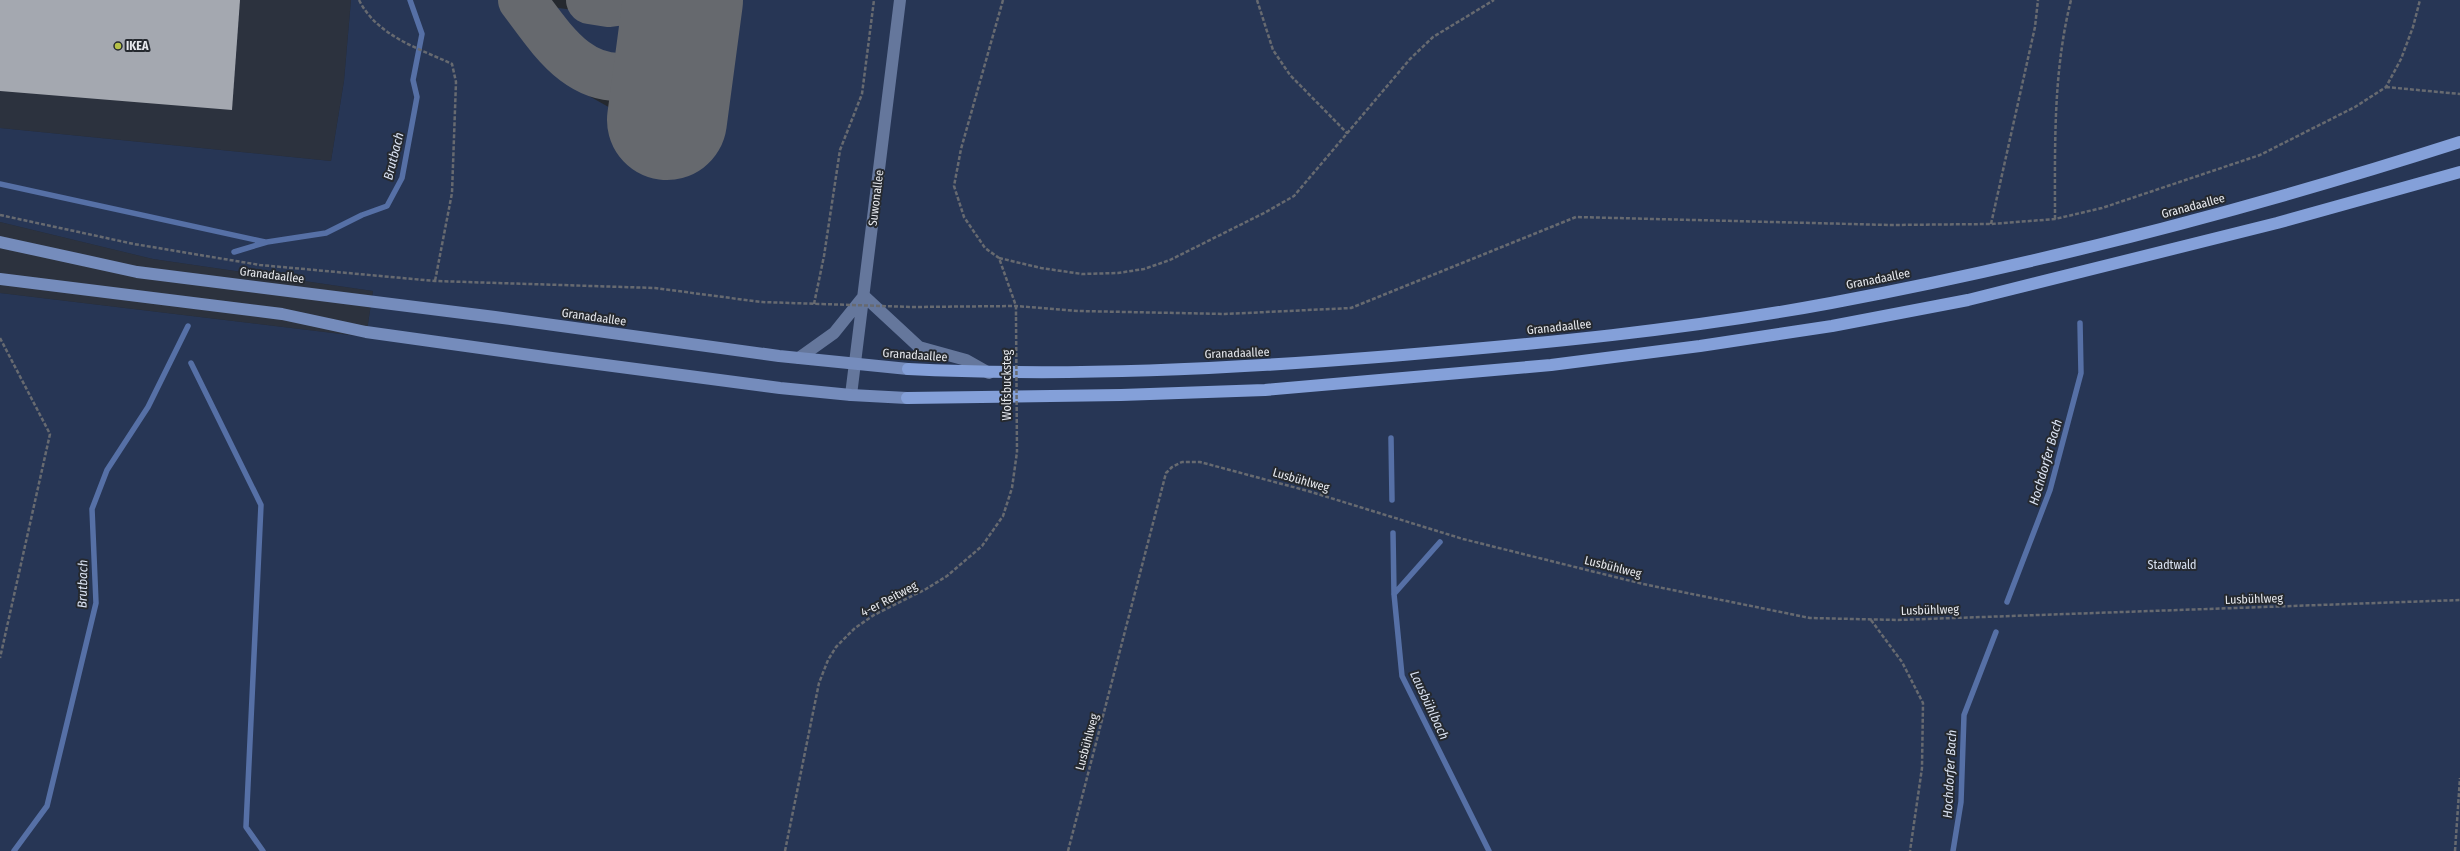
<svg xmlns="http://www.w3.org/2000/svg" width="2460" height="851" font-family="'Fira Sans Condensed',sans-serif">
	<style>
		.built { fill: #2c323e }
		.green { fill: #273655 }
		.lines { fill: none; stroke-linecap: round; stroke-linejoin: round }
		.stream { stroke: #5670a6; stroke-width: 5.5 }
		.taxiway { stroke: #66696e; stroke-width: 48 }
		.runway { stroke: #66696e; stroke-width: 120 }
		.building { fill: #a4a8b0 }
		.path { stroke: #676a70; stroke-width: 2.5; stroke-dasharray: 4 2; stroke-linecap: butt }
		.secondary { stroke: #65779c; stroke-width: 12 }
		.primary { stroke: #758cbc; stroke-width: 12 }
		.highway { stroke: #84a0d9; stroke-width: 12 }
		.path-bridge { stroke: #676a70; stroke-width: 2.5; stroke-dasharray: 4 2; stroke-linecap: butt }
		.poi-dot { fill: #b6c148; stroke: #25292f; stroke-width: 1.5 }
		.labels { text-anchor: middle; stroke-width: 4; stroke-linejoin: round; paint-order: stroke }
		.poi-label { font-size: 12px; font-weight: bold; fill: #e7e9ee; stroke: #25292f; text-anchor: start }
		.street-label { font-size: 12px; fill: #e7e9ee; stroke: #25292f }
		.park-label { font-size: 12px; fill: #dae2f2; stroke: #25292f }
		.water-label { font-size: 13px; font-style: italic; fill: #dce4f4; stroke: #25292f }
	</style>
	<rect width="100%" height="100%" fill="#25292f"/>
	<path class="built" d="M0 0H351L344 81 331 161 0 128Z
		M0 222 153 259 373 291 366 337 0 293Z"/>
	<path class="green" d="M351 0H509L582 92 628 118 705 128 721 0H2460V851H0V293L366 337 373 291 153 259 0 222V128L331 161 344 81Z
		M551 7 635 18C654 38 605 67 581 55 575 52 570 46 565 41 557 33 549 24 548 13Z"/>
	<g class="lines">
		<path class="stream" d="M0 184 265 242
			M234 252 267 242 326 233 362 215 387 206 402 178 417 97 413 80 422 34 410 0
			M191 363 261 505 246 827 263 851
			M1391 438 1392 500
			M1393 533 1394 594 1402 676 1489 851
			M1394 594 1440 542
			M2007 602 2050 490 2081 373 2080 323
			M14 851 47 806 96 603 92 509 107 470 148 407 188 326
			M1953 851 1961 802 1964 715 1996 632"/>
		<path class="taxiway" d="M522 0C551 38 580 88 636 75 651 71 668 58 677 45
			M590 0 609 3 632 0"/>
		<path class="runway" d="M667 120 683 0"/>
	</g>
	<path class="building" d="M0 0H240L232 110 0 91Z"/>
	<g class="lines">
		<path class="path" d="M359 0C377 36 418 48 452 64L456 82 452 193 435 281
			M1003 0 961 149 954 186 964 217 985 248 999 258 1016 306V317
			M1257 0 1273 50 1290 75 1347 133
			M2386 87 2460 94
			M0 215 134 244 260 265 435 281 655 288 761 302 822 304
			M2055 219C2055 145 2053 72 2071 0
			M1991 224 2035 27 2038 0
			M999 258 1041 268 1082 274 1118 273 1144 269 1170 260 1266 212 1294 196 1410 59 1433 37 1494 0
			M814 304 824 256 840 150 862 94 874 0
			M912 307 1016 306 1078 311 1225 314 1351 308 1576 217 1890 225 1991 224 2055 219 2102 208 2260 155 2355 107 2386 87 2401 59 2413 27 2420 0
			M0 338 50 434 0 658
			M1871 620 1902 662 1923 703 1922 768 1910 851
			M785 851 819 683 828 660 836 647 855 628 874 615 926 589 947 576 982 546 1003 516 1012 488 1017 452
			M1068 851 1166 473 1172 467 1182 462H1200L1308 491 1463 539 1643 584 1810 618 1898 620 2460 600
			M2455 851 2460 778"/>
		<path class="secondary" d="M864 296 919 347 966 360 989 373
			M799 358 834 333 863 297
			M851 395 900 0"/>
		<path class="primary" d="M0 242 137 272 495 317 779 356 908 369
			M0 279 282 314 366 332 552 358 780 388 851 395 907 398"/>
		<path class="highway" d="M908 369C1069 377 1230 369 1391 356 1538 344 1686 330 1831 303 2044 263 2254 208 2460 142
			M907 398 1121 395 1265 390 1551 365 1700 346 1832 326 1968 300 2277 223 2460 172"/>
		<path class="path-bridge" d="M822 304 912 307
			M1016 317 1017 452"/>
	</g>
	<circle class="poi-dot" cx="118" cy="46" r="4"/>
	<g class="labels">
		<g class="poi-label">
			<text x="126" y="50">IKEA</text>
		</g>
		<g class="street-label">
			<text transform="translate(876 198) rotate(-83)" y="4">Suwonallee</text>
			<text transform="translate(2193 206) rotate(-15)" y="4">Granadaallee</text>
			<text transform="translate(272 275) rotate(7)" y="4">Granadaallee</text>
			<text transform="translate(1878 279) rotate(-11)" y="4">Granadaallee</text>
			<text transform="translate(594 317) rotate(8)" y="4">Granadaallee</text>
			<text transform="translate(1559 327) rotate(-6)" y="4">Granadaallee</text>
			<text transform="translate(1237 353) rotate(-2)" y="4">Granadaallee</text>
			<text transform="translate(915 355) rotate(4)" y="4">Granadaallee</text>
			<text transform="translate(1007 385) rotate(-90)" y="4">Wolfsbucksteg</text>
			<text transform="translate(1301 480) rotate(16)" y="4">Lusbühlweg</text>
			<text transform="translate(1613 567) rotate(14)" y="4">Lusbühlweg</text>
			<text transform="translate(889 599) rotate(-28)" y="4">4-er Reitweg</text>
			<text transform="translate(2254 599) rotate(-2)" y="4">Lusbühlweg</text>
			<text transform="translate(1930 610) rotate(-2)" y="4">Lusbühlweg</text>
			<text transform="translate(1087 742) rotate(-75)" y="4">Lusbühlweg</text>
		</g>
		<g class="park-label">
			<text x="2172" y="569">Stadtwald</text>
		</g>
		<g class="water-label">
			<text transform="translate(393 156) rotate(-76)" y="5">Brutbach</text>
			<text transform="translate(2045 462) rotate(-74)" y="5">Hochdorfer Bach</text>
			<text transform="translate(82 584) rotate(-89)" y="5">Brutbach</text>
			<text transform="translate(1430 705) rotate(65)" y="5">Lausbühlbach</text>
			<text transform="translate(1949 774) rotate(-87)" y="5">Hochdorfer Bach</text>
		</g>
	</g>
</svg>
